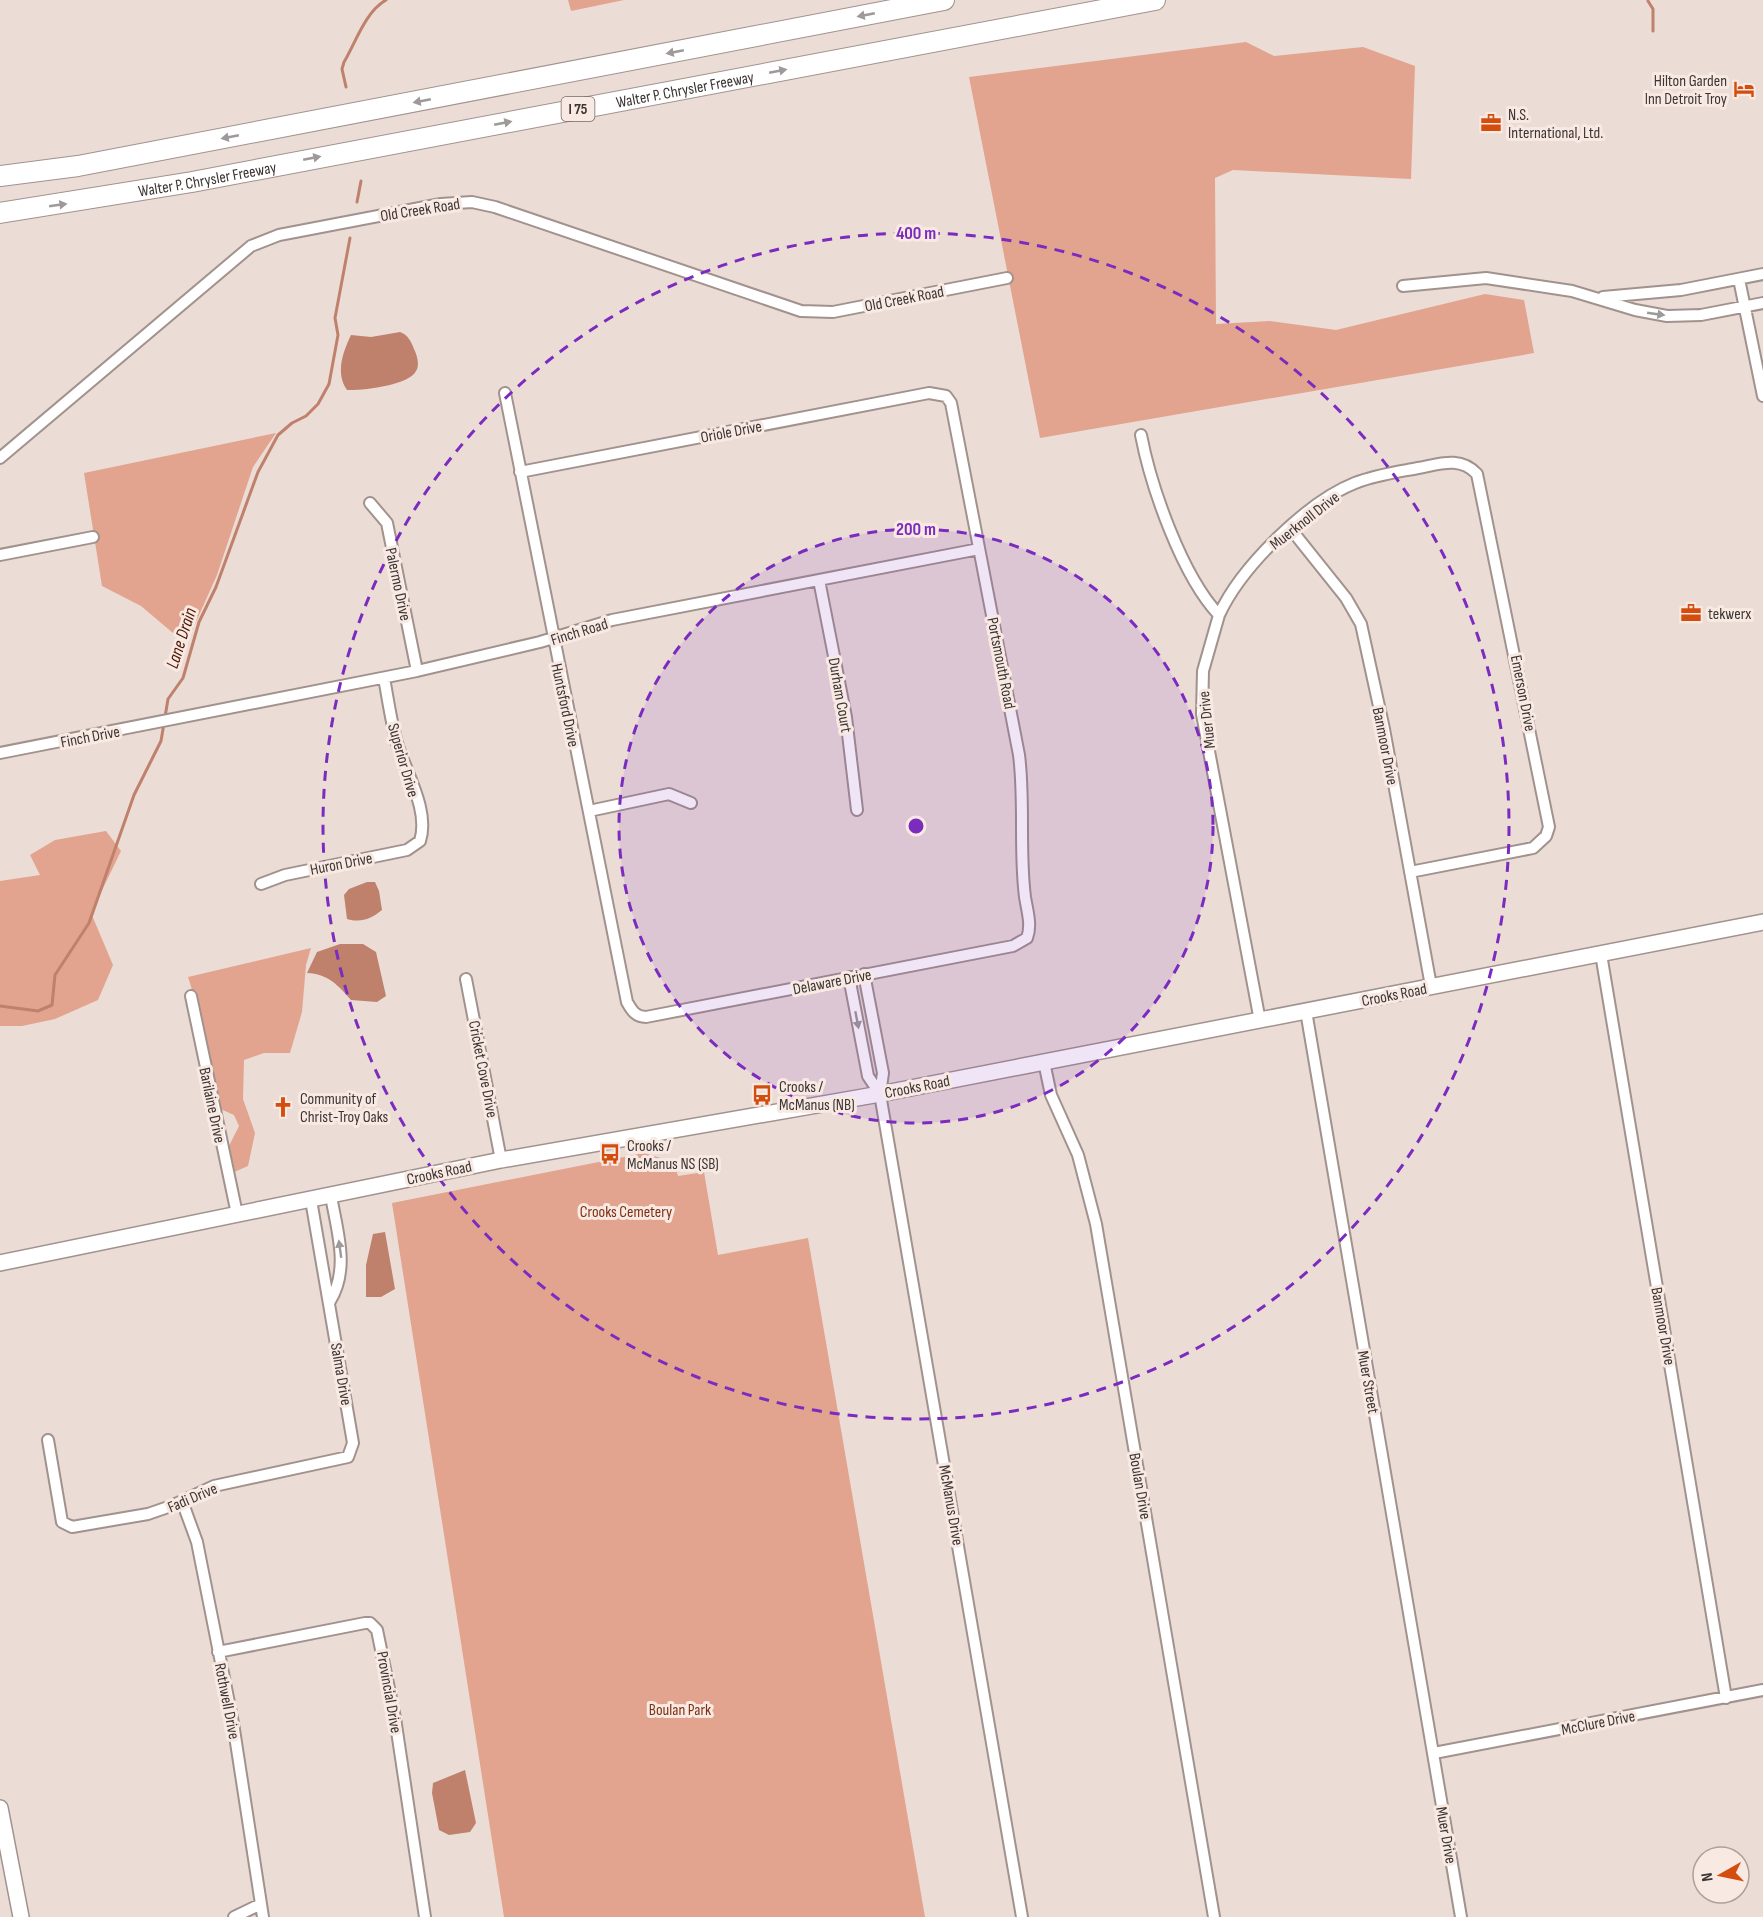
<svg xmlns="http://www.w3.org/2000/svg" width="1763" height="1917" font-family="'Sofia Sans Condensed',sans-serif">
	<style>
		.green { fill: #e2a48e }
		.water { fill: #bf816b }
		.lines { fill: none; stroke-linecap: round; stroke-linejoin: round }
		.stream { stroke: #bf816b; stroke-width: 3 }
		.street-casing { stroke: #a1928d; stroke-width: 14 }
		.secondary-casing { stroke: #a1928d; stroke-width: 18 }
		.highway-casing { stroke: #a1928d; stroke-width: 22 }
		.street { stroke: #fff; stroke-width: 10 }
		.secondary { stroke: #fff; stroke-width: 15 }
		.highway { stroke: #fff; stroke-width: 20 }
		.oneway { fill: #9d9a99 }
		.ring { fill: none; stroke: #7b2cbf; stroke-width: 3; stroke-dasharray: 10 8 }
		.labels { text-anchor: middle; stroke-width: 6; stroke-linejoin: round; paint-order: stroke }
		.shield { fill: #f9e9e3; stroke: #746b68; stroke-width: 1.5 }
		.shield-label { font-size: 15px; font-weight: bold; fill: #3b3533 }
		.poi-label { font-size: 16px; fill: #3b3533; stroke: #f9e9e3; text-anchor: start }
		.street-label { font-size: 16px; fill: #3b3533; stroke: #f9e9e3 }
		.park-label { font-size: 16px; fill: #7d3012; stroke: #f9e9e3 }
		.water-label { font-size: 18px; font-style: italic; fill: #4c1400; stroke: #f9e9e3 }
		.centre { fill: #7b2cbf; stroke: #f9e9e3; stroke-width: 3 }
		.ring-label { font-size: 18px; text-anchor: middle; font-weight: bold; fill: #7b2cbf; stroke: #f9e9e3; stroke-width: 6; stroke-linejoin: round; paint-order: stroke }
	</style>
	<rect width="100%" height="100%" fill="#ebdcd6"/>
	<path class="green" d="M568 0H624L571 11Z
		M1246 42 1274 56 1363 47 1415 66 1411 179 1233 170 1215 178 1216 324 1270 321 1336 330 1485 294 1524 300 1534 353 1040 438 969 77Z
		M276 433 253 467 217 575 186 644 141 606 102 586 84 473Z
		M106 831 121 851 91 913 113 965 98 1000 55 1019 22 1026H0V881L40 875 30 855 55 840Z
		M311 948 306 965 302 1012 290 1053H264L244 1060 243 1099 255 1133 248 1166 232 1173 227 1150 239 1126 234 1115 218 1108 199 1012 188 977Z
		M644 1153 674 1162 678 1176 704 1172 718 1255 808 1238 925 1917H504L392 1203Z"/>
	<path class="water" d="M400 332C408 335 411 341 414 349 417 355 420 365 416 371 410 385 361 391 347 390 335 373 343 352 351 335L371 337Z
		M367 882H375L379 891 382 910C371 919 361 923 347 919L344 895 349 889Z
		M340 944H363L376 952 386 996 377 1002 351 1000C338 985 328 974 307 973L317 952Z
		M385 1232 395 1289 381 1297H366V1265L373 1234Z
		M465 1770 476 1823 470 1832 449 1835 439 1830 432 1793 433 1783Z"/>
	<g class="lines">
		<path class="stream" d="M1648 1 1653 9V31
			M346 87 342 69 344 62C356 42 365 12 386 0
			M357 202 361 181
			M0 1006 38 1011 52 1005 55 975 89 923 134 795 161 741 168 699 183 678 199 622 216 587 258 472 278 435 292 423 306 416 318 404 329 384 338 335 335 318 350 238"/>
		<g class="street-casing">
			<path id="street" d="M1739 279 1763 396
				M1403 286 1486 278 1572 291 1635 310 1667 316 1701 315 1763 303
				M1603 297 1681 290 1763 274
				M505 393 627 1002C632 1011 636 1017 646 1017L1013 946 1027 938C1032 925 1027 910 1025 897 1019 850 1025 802 1019 755L951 403 946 396 929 393 520 472
				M1141 435C1151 487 1182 576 1219 615L1203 671 1202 714 1260 1021
				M0 458 251 246 279 235 441 204 472 202 495 207 801 311 833 312 1007 278
				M370 503 387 523 417 671
				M1290 528 1346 598 1361 624 1384 729 1431 986
				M0 555 93 537
				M819 580 846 717 857 810
				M1219 615C1241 567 1307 502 1355 483 1375 475 1397 472 1418 468 1440 464 1460 456 1477 474L1549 827 1546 836 1533 848 1410 872
				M0 753 417 671 540 642 612 620 979 549
				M589 811 669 794 691 803
				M261 884 285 875 407 850 420 841C430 810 405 771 397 743 391 722 388 699 384 678
				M1601 954 1726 1698
				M864 974 883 1073 880 1094 1022 1917
				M849 977 868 1076 880 1094
				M466 979 501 1160
				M191 996 237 1214
				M1306 1011 1461 1917
				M1044 1062 1051 1095 1078 1155 1096 1224 1214 1917
				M330 1301C350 1269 337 1231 331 1196
				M48 1440 62 1522 72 1527 148 1514 171 1506 214 1486 348 1457 353 1443 311 1200
				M182 1501 197 1542 233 1723 263 1917
				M218 1652 365 1623H370L377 1630 395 1718 425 1917
				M1434 1753 1763 1690
				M234 1917 261 1904"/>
		</g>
		<g class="secondary-casing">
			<path id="secondary" d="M0 1263 501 1160 880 1094 1763 922
				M0 1808 21 1917"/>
		</g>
		<g class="highway-casing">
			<g id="highway">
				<path d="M0 176 78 166 944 0"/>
				<path id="s1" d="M0 213 192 182 1155 0"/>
			</g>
		</g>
		<use href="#street" class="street"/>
		<use href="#secondary" class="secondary"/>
		<use href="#highway" class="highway"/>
	</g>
	<defs><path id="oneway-solid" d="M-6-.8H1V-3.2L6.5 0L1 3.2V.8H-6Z" transform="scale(1.5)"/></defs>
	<g class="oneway">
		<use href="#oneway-solid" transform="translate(866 15) rotate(169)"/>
		<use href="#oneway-solid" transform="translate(675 52) rotate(169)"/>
		<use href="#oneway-solid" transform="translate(778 71) rotate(-11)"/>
		<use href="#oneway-solid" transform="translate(422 101) rotate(169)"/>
		<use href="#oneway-solid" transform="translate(503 123) rotate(-11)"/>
		<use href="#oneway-solid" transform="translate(230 137) rotate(169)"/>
		<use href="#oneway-solid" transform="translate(312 158) rotate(-11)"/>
		<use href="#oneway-solid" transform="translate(58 205) rotate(-8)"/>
		<use href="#oneway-solid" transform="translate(1656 314) rotate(8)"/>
		<use href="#oneway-solid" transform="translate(857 1020) rotate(79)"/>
		<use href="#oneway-solid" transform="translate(340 1249) rotate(-98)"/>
	</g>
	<circle cx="916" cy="826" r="297" fill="#7b2cbf" fill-opacity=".12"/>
	<g class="ring">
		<circle cx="916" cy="826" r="297"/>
		<circle cx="916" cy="826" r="593"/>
	</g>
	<defs>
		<g id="hotel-bare" transform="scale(1.62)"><path d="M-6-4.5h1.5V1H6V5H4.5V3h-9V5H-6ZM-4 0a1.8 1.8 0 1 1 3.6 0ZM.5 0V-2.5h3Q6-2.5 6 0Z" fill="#d34d0e" stroke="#f9e9e3" stroke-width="2.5" paint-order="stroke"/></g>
		<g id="office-bare" transform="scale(1.62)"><path d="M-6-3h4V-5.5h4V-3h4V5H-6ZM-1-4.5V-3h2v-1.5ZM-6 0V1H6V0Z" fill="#d34d0e" stroke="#f9e9e3" stroke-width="2.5" paint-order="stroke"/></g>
		<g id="bus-bare" transform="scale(1.62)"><path d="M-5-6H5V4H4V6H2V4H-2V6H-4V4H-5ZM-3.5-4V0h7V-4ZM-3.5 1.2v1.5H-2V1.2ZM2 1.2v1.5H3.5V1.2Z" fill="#d34d0e" stroke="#f9e9e3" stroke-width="2.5" paint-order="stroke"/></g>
		<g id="church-bare" transform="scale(1.62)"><path d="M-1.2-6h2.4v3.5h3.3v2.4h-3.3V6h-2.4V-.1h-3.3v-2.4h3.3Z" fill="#d34d0e" stroke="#f9e9e3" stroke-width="2.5" paint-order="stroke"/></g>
	</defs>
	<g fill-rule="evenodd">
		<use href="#hotel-bare" x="1744" y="89"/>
		<use href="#office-bare" x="1491" y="123"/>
		<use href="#office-bare" x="1691" y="613"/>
		<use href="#bus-bare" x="762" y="1095"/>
		<use href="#church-bare" x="283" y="1107"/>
		<use href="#bus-bare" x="610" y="1154"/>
	</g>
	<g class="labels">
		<rect class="shield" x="561.5" y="97" width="33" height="24" rx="4.5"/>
		<g class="shield-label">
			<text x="578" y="114">I 75</text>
		</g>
		<g class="poi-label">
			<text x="1727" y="86" text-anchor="end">Hilton Garden<tspan x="1727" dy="18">Inn Detroit Troy</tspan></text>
			<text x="1508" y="120">N.S.<tspan x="1508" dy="18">International, Ltd.</tspan></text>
			<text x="1708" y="619">tekwerx</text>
			<text x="779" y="1092">Crooks /<tspan x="779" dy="18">McManus (NB)</tspan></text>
			<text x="300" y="1104">Community of<tspan x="300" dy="18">Christ-Troy Oaks</tspan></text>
			<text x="627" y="1151">Crooks /<tspan x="627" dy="18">McManus NS (SB)</tspan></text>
		</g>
		<g class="street-label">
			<text dy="6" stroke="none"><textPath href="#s1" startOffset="696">Walter P. Chrysler Freeway</textPath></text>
			<text dy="6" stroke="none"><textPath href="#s1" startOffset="210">Walter P. Chrysler Freeway</textPath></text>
			<text transform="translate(420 209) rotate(-9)" y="6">Old Creek Road</text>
			<text transform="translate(904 298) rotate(-11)" y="6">Old Creek Road</text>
			<text transform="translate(731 431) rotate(-11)" y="6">Oriole Drive</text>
			<text transform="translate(1304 520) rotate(-38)" y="6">Muerknoll Drive</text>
			<text transform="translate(399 584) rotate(78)" y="6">Palermo Drive</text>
			<text transform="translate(579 631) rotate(-17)" y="6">Finch Road</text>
			<text transform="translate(1002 663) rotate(79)" y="6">Portsmouth Road</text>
			<text transform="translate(1524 693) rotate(79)" y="6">Emerson Drive</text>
			<text transform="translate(841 695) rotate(80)" y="6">Durham Court</text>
			<text transform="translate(566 705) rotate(78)" y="6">Huntsford Drive</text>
			<text transform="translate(1206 720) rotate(-96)" y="6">Muer Drive</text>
			<text transform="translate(90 736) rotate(-11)" y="6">Finch Drive</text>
			<text transform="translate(1386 746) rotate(79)" y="6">Banmoor Drive</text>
			<text transform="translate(404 760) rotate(74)" y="6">Superior Drive</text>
			<text transform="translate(341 863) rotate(-11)" y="6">Huron Drive</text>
			<text transform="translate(832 981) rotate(-11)" y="6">Delaware Drive</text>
			<text transform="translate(1394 994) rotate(-11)" y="6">Crooks Road</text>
			<text transform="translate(484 1069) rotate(79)" y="6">Cricket Cove Drive</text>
			<text transform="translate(917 1086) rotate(-11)" y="6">Crooks Road</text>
			<text transform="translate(213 1105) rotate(78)" y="6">Barilaine Drive</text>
			<text transform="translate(439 1172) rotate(-12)" y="6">Crooks Road</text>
			<text transform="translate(1664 1326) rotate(80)" y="6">Banmoor Drive</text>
			<text transform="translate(342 1374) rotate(80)" y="6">Salma Drive</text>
			<text transform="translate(1369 1382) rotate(80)" y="6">Muer Street</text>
			<text transform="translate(1141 1486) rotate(80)" y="6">Boulan Drive</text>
			<text transform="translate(192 1497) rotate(-23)" y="6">Fadi Drive</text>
			<text transform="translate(952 1505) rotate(80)" y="6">McManus Drive</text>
			<text transform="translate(390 1692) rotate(80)" y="6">Provincial Drive</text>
			<text transform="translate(228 1701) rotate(79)" y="6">Rothwell Drive</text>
			<text transform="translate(1598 1722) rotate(-11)" y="6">McClure Drive</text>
			<text transform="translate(1447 1835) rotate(80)" y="6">Muer Drive</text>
		</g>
		<g class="park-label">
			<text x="626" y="1217">Crooks Cemetery</text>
			<text x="680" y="1715">Boulan Park</text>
		</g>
		<g class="water-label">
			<text transform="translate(181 638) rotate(-72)" y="6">Lane Drain</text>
		</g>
	</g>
	<circle cx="916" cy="826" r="9" class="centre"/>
	<g class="ring-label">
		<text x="916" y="239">400 m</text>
		<text x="916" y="535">200 m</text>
	</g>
	<g transform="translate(1721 1875) rotate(261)"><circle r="28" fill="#f9e9e3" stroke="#ada19d" stroke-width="1.5"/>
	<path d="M0-4.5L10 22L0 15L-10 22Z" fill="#d34d0e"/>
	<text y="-9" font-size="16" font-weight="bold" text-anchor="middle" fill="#3b3533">N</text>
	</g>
</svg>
